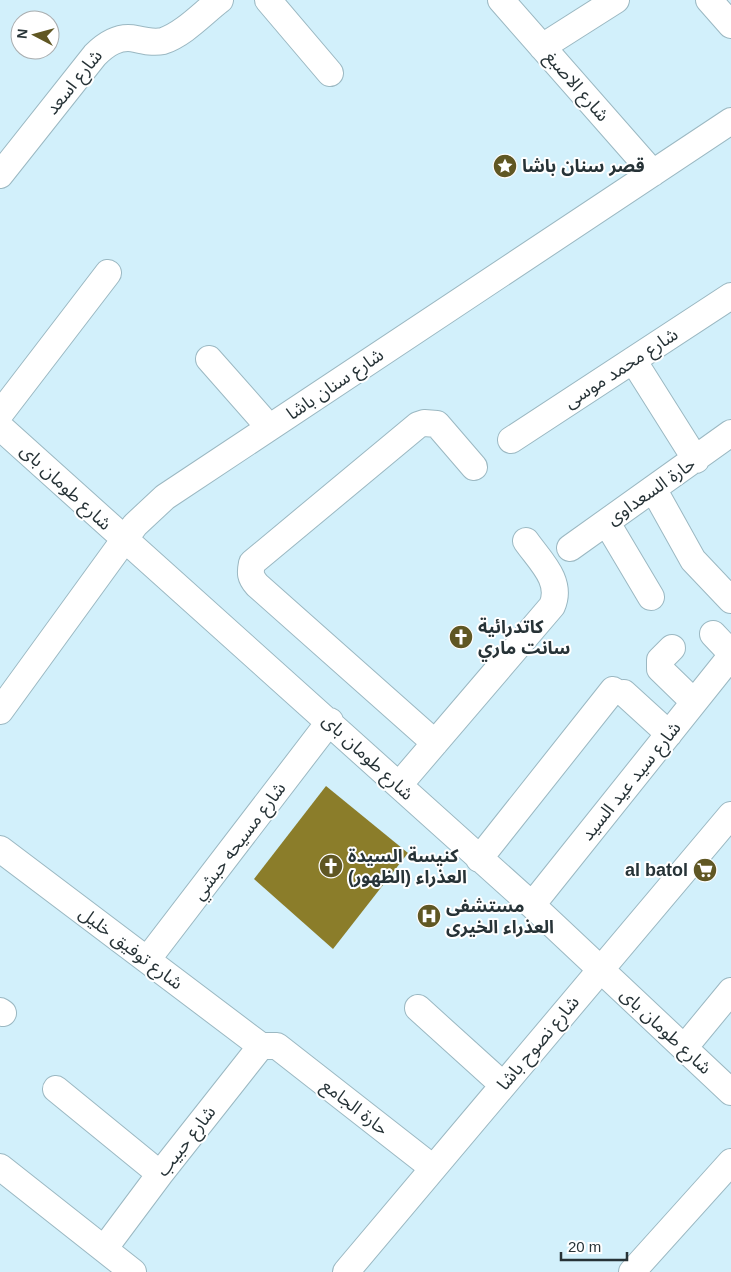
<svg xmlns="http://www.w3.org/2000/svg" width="731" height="1272" font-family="Helvetica,'Noto Sans Arabic',sans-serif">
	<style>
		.building { fill: #8b7d2a }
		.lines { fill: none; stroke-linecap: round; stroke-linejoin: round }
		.minor-casing { stroke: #9bb8c2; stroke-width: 28 }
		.minor { stroke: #fff; stroke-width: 26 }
		.labels { text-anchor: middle; stroke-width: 4; stroke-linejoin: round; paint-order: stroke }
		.street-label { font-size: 18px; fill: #273337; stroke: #fff }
		.poi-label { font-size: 18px; font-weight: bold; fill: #273337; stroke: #fff; text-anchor: start }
	</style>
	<rect width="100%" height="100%" fill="#d2f0fb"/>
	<path class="building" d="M326 786 408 853 333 949 254 879Z"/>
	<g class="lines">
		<g class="minor-casing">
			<path id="minor" d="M268 0 330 73
				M501 0 653 173
				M709 0 731 25
				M542 47 616 0
				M0 175 95 55C106 44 119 35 136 39 145 41 154 43 163 41 184 34 203 13 220 0
				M209 359 269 427
				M633 360 696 460
				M0 414 108 273
				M0 427 532 905 731 1092
				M511 440 731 296
				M654 490 693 560 731 600
				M607 523 651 597
				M570 548 731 433
				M713 634 731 653
				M672 648 660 660V669L694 702
				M624 693 669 734
				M0 711 135 525 165 497 731 121
				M435 743 257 585C250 577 250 573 252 563L418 425 424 423 437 424 474 467
				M399 785 552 606C563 581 540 561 526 541
				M0 849 261 1046
				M479 859 613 690
				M532 905 731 656
				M147 960 330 721
				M418 1008 502 1084
				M0 1011 3 1013
				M684 1048 731 991
				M56 1089 160 1174
				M0 1167 133 1272
				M104 1249 160 1174 261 1046H277L433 1168
				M346 1272 731 815
				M632 1272 731 1162"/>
		</g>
		<use href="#minor" class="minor"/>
	</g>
	<defs>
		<g id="sight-disc" transform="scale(1.25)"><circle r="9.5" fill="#605723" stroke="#fff"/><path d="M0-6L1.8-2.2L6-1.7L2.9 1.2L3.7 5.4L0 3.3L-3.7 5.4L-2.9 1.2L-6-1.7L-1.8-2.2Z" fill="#fff"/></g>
		<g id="church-disc" transform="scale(1.25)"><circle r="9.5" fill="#605723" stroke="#fff"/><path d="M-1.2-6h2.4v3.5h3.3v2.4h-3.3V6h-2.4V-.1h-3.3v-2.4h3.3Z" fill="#fff"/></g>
		<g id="supermarket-disc" transform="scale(1.25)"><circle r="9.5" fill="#605723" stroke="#fff"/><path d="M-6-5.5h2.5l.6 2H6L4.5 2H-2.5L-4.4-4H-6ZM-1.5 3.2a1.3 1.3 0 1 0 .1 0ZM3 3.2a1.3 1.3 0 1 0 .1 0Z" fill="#fff"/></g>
		<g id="hospital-disc" transform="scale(1.25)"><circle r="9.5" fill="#605723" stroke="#fff"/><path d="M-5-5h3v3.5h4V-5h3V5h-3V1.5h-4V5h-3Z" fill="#fff"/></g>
	</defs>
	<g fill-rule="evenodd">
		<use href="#sight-disc" x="505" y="166"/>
		<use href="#church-disc" x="461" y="637"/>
		<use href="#church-disc" x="331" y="866"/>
		<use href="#supermarket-disc" x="705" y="870"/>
		<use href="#hospital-disc" x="429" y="916"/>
	</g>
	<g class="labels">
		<g class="street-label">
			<text transform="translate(74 82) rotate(-51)" y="6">شارع اسعد</text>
			<text transform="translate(577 86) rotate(49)" y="6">شارع الاصبغ</text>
			<text transform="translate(621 368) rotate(-33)" y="6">شارع محمد موسى</text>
			<text transform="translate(335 384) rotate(-34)" y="6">شارع سنان باشا</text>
			<text transform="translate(66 487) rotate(43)" y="6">شارع طومان باى</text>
			<text transform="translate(651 491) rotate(-35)" y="6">حارة السعداوى</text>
			<text transform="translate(368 757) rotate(43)" y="6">شارع طومان باى</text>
			<text transform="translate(631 781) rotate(-51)" y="6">شارع سيد عيد السيد</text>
			<text transform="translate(239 841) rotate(-53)" y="6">شارع مسيحه حبشي</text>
			<text transform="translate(131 948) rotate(37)" y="6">شارع توفيق خليل</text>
			<text transform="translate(666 1031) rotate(43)" y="6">شارع طومان باى</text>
			<text transform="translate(538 1043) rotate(-50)" y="6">شارع نصوح باشا</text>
			<text transform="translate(355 1107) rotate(38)" y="6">حارة الجامع</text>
			<text transform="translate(186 1141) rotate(-52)" y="6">شارع حبيب</text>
		</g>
		<g class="poi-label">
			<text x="522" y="172">قصر سنان باشا</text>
			<text x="478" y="633">كاتدرائية<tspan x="478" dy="21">سانت ماري</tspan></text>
			<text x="348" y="862">كنيسة السيدة<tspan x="348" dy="21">العذراء (الظهور)</tspan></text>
			<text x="688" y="876" text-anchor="end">al batol</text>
			<text x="446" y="912">مستشفى<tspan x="446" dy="21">العذراء الخيرى</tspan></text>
		</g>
	</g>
	<g transform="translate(35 35) rotate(276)"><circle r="24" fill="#ffffff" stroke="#a9adaf"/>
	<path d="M0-4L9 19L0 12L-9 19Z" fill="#605723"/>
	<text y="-8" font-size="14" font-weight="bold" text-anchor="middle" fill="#273337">N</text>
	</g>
	<path d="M561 1252v8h66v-8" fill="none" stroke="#273337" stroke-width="2.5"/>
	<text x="568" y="1252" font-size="15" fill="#273337" stroke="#ffffff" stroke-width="4" paint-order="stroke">20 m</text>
</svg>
